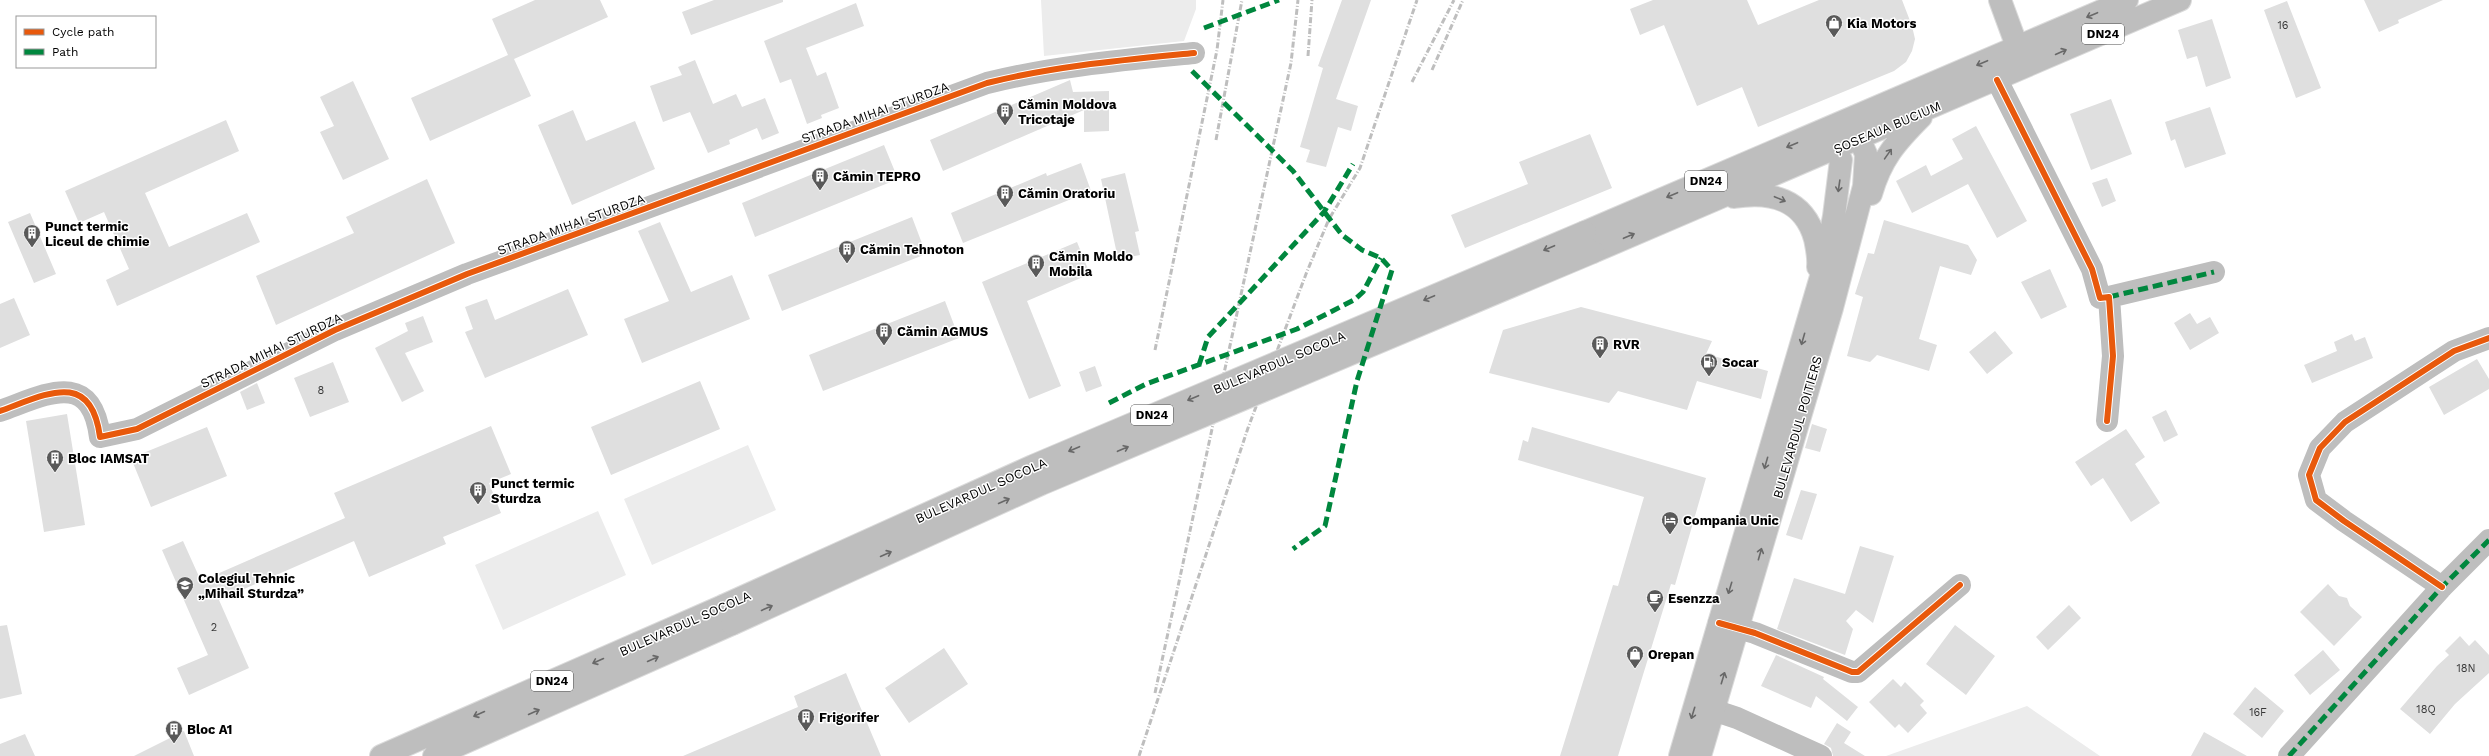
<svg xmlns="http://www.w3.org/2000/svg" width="2489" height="756" font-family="'Work Sans',sans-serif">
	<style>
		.green { fill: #ececec }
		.building { fill: #dfdfdf }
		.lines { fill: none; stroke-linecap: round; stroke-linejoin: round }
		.major-casing { stroke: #dbdbdb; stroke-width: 24 }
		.minor { stroke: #bebebe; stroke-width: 22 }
		.major { stroke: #bebebe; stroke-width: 22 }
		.rail { stroke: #bebebe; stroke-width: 3; stroke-dasharray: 6 2 1 2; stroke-linecap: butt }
		.major-bridge-casing { stroke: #dbdbdb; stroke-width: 24; stroke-linecap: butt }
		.major-bridge { stroke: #bebebe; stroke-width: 22 }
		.quiet { stroke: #00873e; stroke-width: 5; stroke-dasharray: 10 5; stroke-linecap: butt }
		.cycleway-casing { stroke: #fff; stroke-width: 8 }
		.cycleway { stroke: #e8590c; stroke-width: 6 }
		.oneway { stroke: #686868 }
		.labels { text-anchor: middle; stroke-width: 3; stroke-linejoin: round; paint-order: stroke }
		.number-label { font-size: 11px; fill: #383838 }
		.shield { fill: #fff; stroke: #4c4c4c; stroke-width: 1 }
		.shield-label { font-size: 12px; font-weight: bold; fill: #000 }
		.poi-label { font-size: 13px; font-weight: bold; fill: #000; stroke: #fff; text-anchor: start }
		.street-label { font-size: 13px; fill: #000; stroke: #fff }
	</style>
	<rect width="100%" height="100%" fill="#fff"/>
	<path class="green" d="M1041 0H1196V9L1184 41 1044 56Z
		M748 445 776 510 652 565 624 499Z
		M598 511 626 575 503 630 475 565Z
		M2027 706 2100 756H1886Z"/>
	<path class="building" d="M535 0H600L608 17 514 59 531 96 430 141 411 98 508 55 492 19Z
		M714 0H783V2L691 35 682 12Z
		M1342 0H1371L1336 99 1358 106 1351 131 1338 127 1326 167 1306 162 1310 150 1300 147 1323 68 1318 66Z
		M1653 0H1747L1758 25 1819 0H1902L1912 26 1915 39 1912 51 1906 62 1894 71 1758 127 1742 87 1697 106 1664 25 1640 35 1630 9Z
		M2364 0H2443L2398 20 2399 23 2379 32Z
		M2287 1 2321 88 2296 98 2264 10Z
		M856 3 864 26 806 48 817 76 826 72 839 108 821 115 822 118 807 124 791 79 780 83 764 41Z
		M2212 19 2231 78 2206 87 2197 56 2187 59 2178 30Z
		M695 60 713 104 736 94 742 107 765 98 779 133 762 140 757 128 729 140 730 144 708 153 690 112 663 122 650 86 682 75 678 67Z
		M1070 80 1073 92 1109 91V131L1084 132V110L943 171 930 140Z
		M353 81 389 159 343 180 320 132 334 126 320 97Z
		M2111 99 2132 154 2091 170 2070 114Z
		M2210 107 2226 154 2185 168 2175 139 2171 141 2165 122Z
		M573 110 586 141 635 121 655 169 572 205 538 125Z
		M226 120 239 151 145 193 169 247 247 213 260 242 117 306 106 280 129 269 104 212 79 223 65 191Z
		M1976 126 2027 221 1997 238 1968 184 1912 213 1896 181 1926 165 1931 176 1963 159 1952 139Z
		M1590 134 1612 188 1465 248 1451 215 1528 184 1519 162Z
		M884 145 898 179 755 237 742 203Z
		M1081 163 1091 191 963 243 951 213 1046 173 1047 176Z
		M1125 173 1139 231 1135 232 1140 255 1118 259 1101 179Z
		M2107 178 2116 201 2102 207 2092 183Z
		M427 179 455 243 276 325 256 276 354 233 346 217Z
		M30 213 56 274 34 283 8 222Z
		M912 217 926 254 782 311 768 275Z
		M1884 220 1968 245 1977 260 1971 275 1940 266 1919 339 1937 345 1929 371 1877 355 1870 362 1847 356 1863 297 1855 294 1868 253 1874 254Z
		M660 222 691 292 732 275 750 319 642 363 624 319 669 301 638 231Z
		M1077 242 1090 274 1027 301 1061 386 1029 399 982 282Z
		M2050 269 2067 307 2041 319 2021 282Z
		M568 289 588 335 485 378 465 332 473 329 465 307 487 299 495 320Z
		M14 298 30 335 0 348V304Z
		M945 301 959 338 823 391 809 355Z
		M1581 307 1712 341 1706 354 1768 371 1761 399 1697 381 1687 410 1618 391 1609 403 1489 373 1503 330Z
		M2190 313 2197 324 2210 317 2219 333 2190 350 2174 323Z
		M423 316 433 342 405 353 424 391 402 402 375 348 408 331 405 323Z
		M1995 331 2013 353 1987 374 1969 352Z
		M2352 334 2355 341 2365 337 2373 358 2312 383 2304 365 2337 351 2334 342Z
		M2477 359 2489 379V389L2444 415 2429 387Z
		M333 362 349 402 310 417 294 378Z
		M1095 366 1102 386 1086 392 1079 372Z
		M700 381 720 429 611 475 591 427Z
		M257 383 265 403 247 410 240 392Z
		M2166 410 2178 435 2164 442 2152 417Z
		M67 414 85 525 44 532 26 421Z
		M1812 424 1827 429 1820 452 1805 448Z
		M491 426 511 474 489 483 501 513 443 537 446 544 369 577 354 541 219 600 249 668 189 695 177 668 208 655 162 550 183 541 201 581 345 518 334 493Z
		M207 427 227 476 151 507 131 458Z
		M1532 427 1706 478 1675 585 1671 584 1618 756H1560L1613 585 1618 586 1644 497 1518 460 1523 440 1528 442Z
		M2126 429 2145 457 2135 464 2160 503 2131 522 2103 478 2091 486 2075 462Z
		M1801 490 1817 494 1802 540 1786 535Z
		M1860 546 1894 556 1873 623 1856 610 1846 621 1853 629 1845 655 1777 629 1794 578 1845 594Z
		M2328 584 2339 596 2347 598 2350 606 2362 617 2334 646 2300 612Z
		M2069 605 2081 618 2048 650 2036 637Z
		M7 625 22 694 0 699V626Z
		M1955 625 1995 656 1966 695 1926 664Z
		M2460 636 2469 646 2475 640 2489 655V673L2455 704 2430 734 2400 709 2437 666 2449 655 2445 651Z
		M944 648 968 684 909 723 885 688Z
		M2323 650 2340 670 2310 695 2294 675Z
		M1776 655 1824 677 1823 679 1858 707 1847 721 1816 696 1811 708 1761 686Z
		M846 673 881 756H683L798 707 794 696Z
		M1893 679 1901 687 1905 682 1924 701 1920 705 1927 713 1908 733 1899 724 1895 728 1869 702Z
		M2255 687 2284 711 2262 738 2233 714Z
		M1837 723 1851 732 1844 743 1865 756H1833L1831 748 1824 744Z
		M184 731 194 756H134Z
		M2204 732 2247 756H2191Z
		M25 734 35 756H0V744Z"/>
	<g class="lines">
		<g class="major-casing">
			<path id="major" d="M2000 0 2022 60
				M1871 194C1881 159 1896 142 1921 117
				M1734 197C1771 191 1804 199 1815 239 1817 249 1819 257 1818 267
				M1585 232 2127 0
				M1593 252 2180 0
				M381 756 723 606
				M434 756 732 624
				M1680 756 1825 263 1834 216 1841 160 1828 129
				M1700 756 1832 308 1864 186 1866 154 1851 120"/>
		</g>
		<path class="minor" d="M1997 80 2092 269 2100 298 2109 297 2113 356 2107 421
			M2109 297 2214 272
			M0 411C45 395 91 368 100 437L137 429 335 330 467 274 987 83C1055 66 1124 60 1194 53
			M2442 587 2344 521 2316 500 2309 475 2320 448 2345 422 2454 351 2489 338
			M1719 623 1755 633 1852 672H1858L1960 585
			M1713 710 1737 718 1821 756
			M2289 756 2442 587 2489 540"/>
		<use href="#major" class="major"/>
		<path class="rail" d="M1308 56 1312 0
			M1432 70 1463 0
			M1412 82 1454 0
			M1216 140 1242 0
			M1155 350 1217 50 1223 0
			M1155 693 1291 63 1298 0
			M1139 756 1248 428 1306 274 1329 219 1360 168 1417 0"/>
		<g class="major-bridge-casing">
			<path id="major-bridge" d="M723 606 1033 466 1585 232
				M732 624 1041 484 1593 252"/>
		</g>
		<use href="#major-bridge" class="major-bridge"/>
		<path class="quiet" d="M1204 28 1279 0
			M1192 71 1293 171 1342 235 1362 250 1381 258 1392 270 1357 381 1325 526 1293 549
			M2109 297 2214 272
			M1199 365 1208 337 1324 212 1353 164
			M1109 403 1146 384 1297 329 1354 300 1363 292 1381 258
			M2289 756 2442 587 2489 540"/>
		<g class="cycleway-casing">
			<path id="cycleway" d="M1997 80 2092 269 2100 298 2109 297 2113 356 2107 421
				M0 411C45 395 91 368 100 437L137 429 335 330 467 274 987 83C1055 66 1124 60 1194 53
				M2442 587 2344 521 2316 500 2309 475 2320 448 2345 422 2454 351 2489 338
				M1719 623 1755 633 1852 672H1858L1960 585"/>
		</g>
		<use href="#cycleway" class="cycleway"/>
	</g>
	<defs><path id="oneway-shaft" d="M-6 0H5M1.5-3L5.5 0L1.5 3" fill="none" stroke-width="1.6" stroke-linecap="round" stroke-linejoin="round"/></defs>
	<g class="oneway">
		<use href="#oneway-shaft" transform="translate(2092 15) rotate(157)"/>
		<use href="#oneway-shaft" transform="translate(2061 52) rotate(-24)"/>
		<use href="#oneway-shaft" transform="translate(1982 63) rotate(157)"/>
		<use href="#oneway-shaft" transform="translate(1792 145) rotate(157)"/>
		<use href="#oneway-shaft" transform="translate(1888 154) rotate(-55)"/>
		<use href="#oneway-shaft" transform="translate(1839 186) rotate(98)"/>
		<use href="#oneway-shaft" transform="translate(1672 195) rotate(157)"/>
		<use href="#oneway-shaft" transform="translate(1780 199) rotate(23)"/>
		<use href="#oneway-shaft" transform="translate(1629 236) rotate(-23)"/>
		<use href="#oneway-shaft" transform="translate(1549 248) rotate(157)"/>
		<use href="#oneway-shaft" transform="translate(1429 298) rotate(157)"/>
		<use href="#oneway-shaft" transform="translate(1803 339) rotate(106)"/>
		<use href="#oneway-shaft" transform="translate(1193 398) rotate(157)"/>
		<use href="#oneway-shaft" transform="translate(1074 449) rotate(157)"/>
		<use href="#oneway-shaft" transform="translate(1123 449) rotate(-23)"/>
		<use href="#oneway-shaft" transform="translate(1766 463) rotate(106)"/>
		<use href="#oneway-shaft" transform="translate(1004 501) rotate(-24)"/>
		<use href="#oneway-shaft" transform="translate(886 554) rotate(-24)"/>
		<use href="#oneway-shaft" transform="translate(1760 554) rotate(-74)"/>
		<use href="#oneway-shaft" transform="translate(1730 588) rotate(107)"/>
		<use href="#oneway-shaft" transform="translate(767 608) rotate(-24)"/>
		<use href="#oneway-shaft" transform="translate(653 659) rotate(-24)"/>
		<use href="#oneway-shaft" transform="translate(598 661) rotate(156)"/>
		<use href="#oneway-shaft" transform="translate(1723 678) rotate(-73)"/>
		<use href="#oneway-shaft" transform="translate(534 712) rotate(-24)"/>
		<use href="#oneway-shaft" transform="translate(1693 713) rotate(107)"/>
		<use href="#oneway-shaft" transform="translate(479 714) rotate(156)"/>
	</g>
	<defs>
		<g id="shop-pin" transform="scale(0.9)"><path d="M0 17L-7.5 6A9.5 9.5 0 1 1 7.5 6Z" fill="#595959" stroke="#fff"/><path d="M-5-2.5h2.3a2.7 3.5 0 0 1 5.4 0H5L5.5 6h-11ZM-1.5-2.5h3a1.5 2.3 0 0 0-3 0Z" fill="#fff"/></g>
		<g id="building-pin" transform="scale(0.9)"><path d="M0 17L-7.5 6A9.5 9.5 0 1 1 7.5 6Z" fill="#595959" stroke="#fff"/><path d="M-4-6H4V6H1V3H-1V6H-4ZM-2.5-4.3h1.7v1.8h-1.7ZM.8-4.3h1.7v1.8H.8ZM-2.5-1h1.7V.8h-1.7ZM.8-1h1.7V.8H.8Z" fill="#fff"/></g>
		<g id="fuel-pin" transform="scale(0.9)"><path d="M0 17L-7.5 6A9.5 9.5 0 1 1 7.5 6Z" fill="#595959" stroke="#fff"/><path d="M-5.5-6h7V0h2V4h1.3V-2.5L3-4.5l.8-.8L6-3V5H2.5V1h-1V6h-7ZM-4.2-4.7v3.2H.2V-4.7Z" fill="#fff"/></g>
		<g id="hotel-pin" transform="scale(0.9)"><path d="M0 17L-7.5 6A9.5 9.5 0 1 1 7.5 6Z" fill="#595959" stroke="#fff"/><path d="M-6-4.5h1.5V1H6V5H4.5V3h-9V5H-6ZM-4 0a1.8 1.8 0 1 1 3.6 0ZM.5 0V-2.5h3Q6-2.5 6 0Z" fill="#fff"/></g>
		<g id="school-pin" transform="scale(0.9)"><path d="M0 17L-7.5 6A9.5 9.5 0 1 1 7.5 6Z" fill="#595959" stroke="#fff"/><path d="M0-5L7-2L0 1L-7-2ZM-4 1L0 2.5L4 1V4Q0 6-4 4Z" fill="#fff"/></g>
		<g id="cafe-pin" transform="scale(0.9)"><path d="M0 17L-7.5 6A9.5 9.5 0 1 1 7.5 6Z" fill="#595959" stroke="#fff"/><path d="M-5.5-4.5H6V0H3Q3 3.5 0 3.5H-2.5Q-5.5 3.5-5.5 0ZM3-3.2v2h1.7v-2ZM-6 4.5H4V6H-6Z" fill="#fff"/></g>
	</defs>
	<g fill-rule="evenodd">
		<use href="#shop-pin" x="1834" y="23"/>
		<use href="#building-pin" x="1005" y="111"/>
		<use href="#building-pin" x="820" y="176"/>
		<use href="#building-pin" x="1005" y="193"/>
		<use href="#building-pin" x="32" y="233"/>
		<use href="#building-pin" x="847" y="249"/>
		<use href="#building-pin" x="1036" y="263"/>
		<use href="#building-pin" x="884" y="331"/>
		<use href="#building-pin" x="1600" y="344"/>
		<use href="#fuel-pin" x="1709" y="362"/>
		<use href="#building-pin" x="55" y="458"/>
		<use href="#building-pin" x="478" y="490"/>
		<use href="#hotel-pin" x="1670" y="520"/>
		<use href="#school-pin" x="185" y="585"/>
		<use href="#cafe-pin" x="1655" y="598"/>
		<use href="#shop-pin" x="1635" y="654"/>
		<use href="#building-pin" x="806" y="717"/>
		<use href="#building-pin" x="174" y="729"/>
	</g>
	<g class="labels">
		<g class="number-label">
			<text x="2283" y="29">16</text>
			<text x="321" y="394">8</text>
			<text x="214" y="631">2</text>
			<text x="2466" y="672">18N</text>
			<text x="2426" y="713">18Q</text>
			<text x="2258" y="716">16F</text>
		</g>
		<g class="shield">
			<rect x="2082" y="24" width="42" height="20" rx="3"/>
			<rect x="1685" y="171" width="42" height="20" rx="3"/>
			<rect x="1131" y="405" width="42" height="20" rx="3"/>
			<rect x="531" y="671" width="42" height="20" rx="3"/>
		</g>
		<g class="shield-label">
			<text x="2103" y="38">DN24</text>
			<text x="1706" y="185">DN24</text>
			<text x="1152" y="419">DN24</text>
			<text x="552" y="685">DN24</text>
		</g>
		<g class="poi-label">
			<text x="1847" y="28">Kia Motors</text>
			<text x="1018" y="109">Cămin Moldova<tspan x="1018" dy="15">Tricotaje</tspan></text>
			<text x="833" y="181">Cămin TEPRO</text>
			<text x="1018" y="198">Cămin Oratoriu</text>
			<text x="45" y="231">Punct termic<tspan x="45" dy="15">Liceul de chimie</tspan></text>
			<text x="860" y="254">Cămin Tehnoton</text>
			<text x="1049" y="261">Cămin Moldo<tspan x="1049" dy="15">Mobila</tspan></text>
			<text x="897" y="336">Cămin AGMUS</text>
			<text x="1613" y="349">RVR</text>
			<text x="1722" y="367">Socar</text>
			<text x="68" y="463">Bloc IAMSAT</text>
			<text x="491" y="488">Punct termic<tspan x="491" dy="15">Sturdza</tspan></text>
			<text x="1683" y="525">Compania Unic</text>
			<text x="198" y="583">Colegiul Tehnic<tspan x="198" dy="15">„Mihail Sturdza”</tspan></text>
			<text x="1668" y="603">Esenzza</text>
			<text x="1648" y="659">Orepan</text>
			<text x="819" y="722">Frigorifer</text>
			<text x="187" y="734">Bloc A1</text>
		</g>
		<g class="street-label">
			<text transform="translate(875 112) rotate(-20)" y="5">STRADA MIHAI STURDZA</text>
			<text transform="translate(1887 127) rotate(-23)" y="5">ȘOSEAUA BUCIUM</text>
			<text transform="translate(571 224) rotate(-20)" y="5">STRADA MIHAI STURDZA</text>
			<text transform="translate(271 350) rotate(-26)" y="5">STRADA MIHAI STURDZA</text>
			<text transform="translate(1279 362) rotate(-23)" y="5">BULEVARDUL SOCOLA</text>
			<text transform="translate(1797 427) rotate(-74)" y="5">BULEVARDUL POITIERS</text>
			<text transform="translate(981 490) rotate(-24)" y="5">BULEVARDUL SOCOLA</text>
			<text transform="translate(685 623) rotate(-24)" y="5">BULEVARDUL SOCOLA</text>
		</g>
	</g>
	<rect x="16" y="16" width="140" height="52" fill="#ffffff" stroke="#999999"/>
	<rect x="24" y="29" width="20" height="6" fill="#e8590c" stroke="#999999"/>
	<text x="52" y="36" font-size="12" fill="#000000">Cycle path</text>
	<rect x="24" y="49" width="20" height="6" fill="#00873e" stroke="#999999"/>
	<text x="52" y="56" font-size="12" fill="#000000">Path</text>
</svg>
